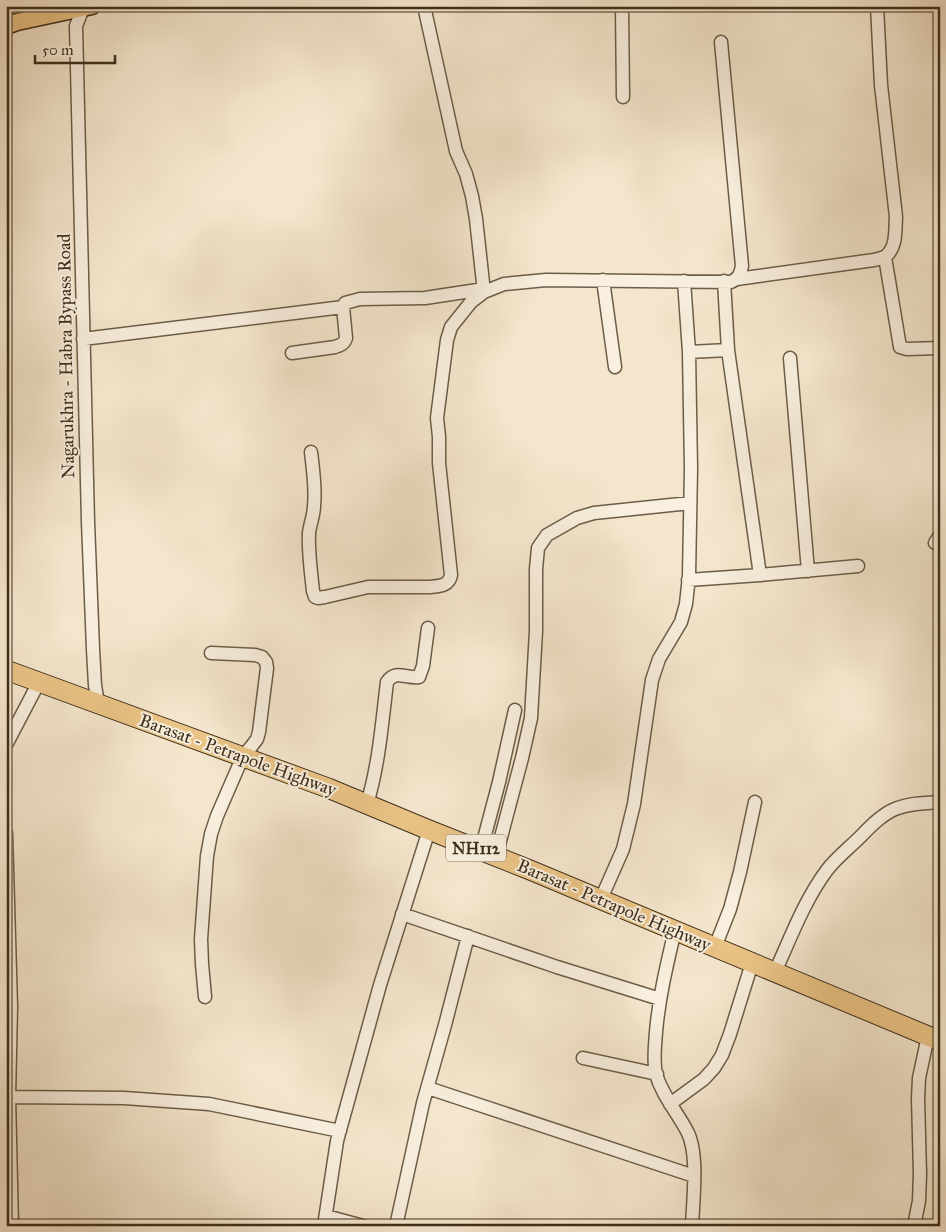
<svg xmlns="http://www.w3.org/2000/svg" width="946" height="1232" font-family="'IM FELL Great Primer',serif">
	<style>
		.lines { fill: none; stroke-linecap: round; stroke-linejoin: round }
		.minor-casing { stroke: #6c5d48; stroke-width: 15 }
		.major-casing { stroke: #3e2f1c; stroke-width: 19 }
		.highway-casing { stroke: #3e2f1c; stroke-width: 21 }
		.minor { stroke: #f8efde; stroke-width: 12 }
		.major { stroke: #eac386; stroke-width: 16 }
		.highway { stroke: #eac386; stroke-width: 19 }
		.labels { text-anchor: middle; stroke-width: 4; stroke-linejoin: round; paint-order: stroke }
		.shield { fill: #f8efde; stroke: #766956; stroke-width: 1 }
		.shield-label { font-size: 16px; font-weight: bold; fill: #3e2f1c }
		.street-label { font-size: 18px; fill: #3e2f1c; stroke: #f8efde }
	</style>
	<rect width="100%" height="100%" fill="#f4e6cd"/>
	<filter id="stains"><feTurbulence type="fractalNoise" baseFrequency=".004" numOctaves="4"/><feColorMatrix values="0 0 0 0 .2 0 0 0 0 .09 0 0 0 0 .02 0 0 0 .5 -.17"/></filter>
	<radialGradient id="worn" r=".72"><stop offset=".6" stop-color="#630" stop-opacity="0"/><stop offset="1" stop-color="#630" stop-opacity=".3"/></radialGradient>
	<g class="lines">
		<g class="minor-casing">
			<path id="minor" d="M424 6 456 151 466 174 472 196 476 219 484 292
				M622 6 623 97
				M83 8 76 26 88 522 93 649 95 685 98 704
				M885 257 900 347 907 349 940 348
				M737 279 874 260C878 259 883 258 886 256 897 247 895 230 896 217L881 85 877 6
				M603 280 615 367
				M724 281 728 350 760 575
				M83 339 343 307
				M689 352 728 350
				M292 353 335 347C341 345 344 344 346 338L343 307 345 303 360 299 425 298 484 289
				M790 358 808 571
				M311 452C313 470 316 488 314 506 314 515 310 524 309 533 308 552 311 572 313 591L315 597 318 598 325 597 368 587H430C440 586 449 586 451 575L439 463V437L437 418 447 340 451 327 471 302 484 292 504 284 546 280 731 282C739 278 740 275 742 266L721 42
				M935 543 940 535
				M688 580 760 575 858 566
				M6 745 39 682
				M367 804C379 764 382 723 387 682 396 669 406 679 419 677L423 666 428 628
				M6 833 11 1007 9 1097 12 1226
				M481 850 499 782 515 710
				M496 856 522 758 531 718 536 631V569L538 548 547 535 577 518 594 513 690 503
				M601 899 623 849 634 804 652 680 659 659 681 622 686 604 689 576 691 469 689 352 684 281
				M402 914 557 967 660 999
				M675 930C667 964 659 997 656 1032 655 1046 653 1060 656 1074 662 1095 677 1112 687 1131 699 1153 693 1200 692 1226
				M715 947 730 909 740 872 755 802
				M775 972C791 937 804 901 827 870 836 858 849 848 859 838 870 827 881 815 895 809 909 803 925 803 940 802
				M205 997 202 964 201 939 207 856 211 834 217 816 243 756 251 747 257 739 259 732 267 668 266 662 262 657 255 655 211 653
				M583 1058 657 1074
				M428 1088 694 1176
				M9 1097 124 1098 209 1104 340 1131
				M670 1104 704 1079 714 1068 722 1055 730 1034 752 963
				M326 1216 363 1226
				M324 1226 337 1141 380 985 429 830
				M396 1226 423 1103 445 1025 468 936
				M914 1226 919 1201 920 1174 918 1098 919 1078 928 1036"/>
		</g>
		<g class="major-casing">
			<path id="major" d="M6 26 17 22 92 6"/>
		</g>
		<g class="highway-casing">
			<path id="highway" d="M6 670 328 788 429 830 530 870 940 1041"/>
		</g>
		<use href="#minor" class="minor"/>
		<use href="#major" class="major"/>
		<use href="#highway" class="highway"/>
	</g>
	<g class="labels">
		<rect class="shield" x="446" y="834.5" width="60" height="27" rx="4"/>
		<g class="shield-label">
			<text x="476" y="854">NH112</text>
		</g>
		<g class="street-label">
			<text transform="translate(66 356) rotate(-91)" y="6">Nagarukhra - Habra Bypass Road</text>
			<text transform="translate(238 755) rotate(20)" y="6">Barasat - Petrapole Highway</text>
			<text transform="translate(614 905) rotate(23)" y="6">Barasat - Petrapole Highway</text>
		</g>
	</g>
	<rect width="946" height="1232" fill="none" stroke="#f4e6cd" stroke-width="25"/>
	<rect x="8" y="8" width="931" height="1217" fill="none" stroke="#3e2f1c" stroke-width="2.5"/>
	<rect x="12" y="12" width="921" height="1207" fill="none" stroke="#3e2f1c"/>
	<path d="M35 55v8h80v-8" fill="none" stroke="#3e2f1c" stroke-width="2.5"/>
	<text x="42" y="55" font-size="15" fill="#3e2f1c" stroke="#f8efde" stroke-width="4" paint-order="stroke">50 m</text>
	<rect width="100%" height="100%" filter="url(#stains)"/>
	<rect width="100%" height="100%" fill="url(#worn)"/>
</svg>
